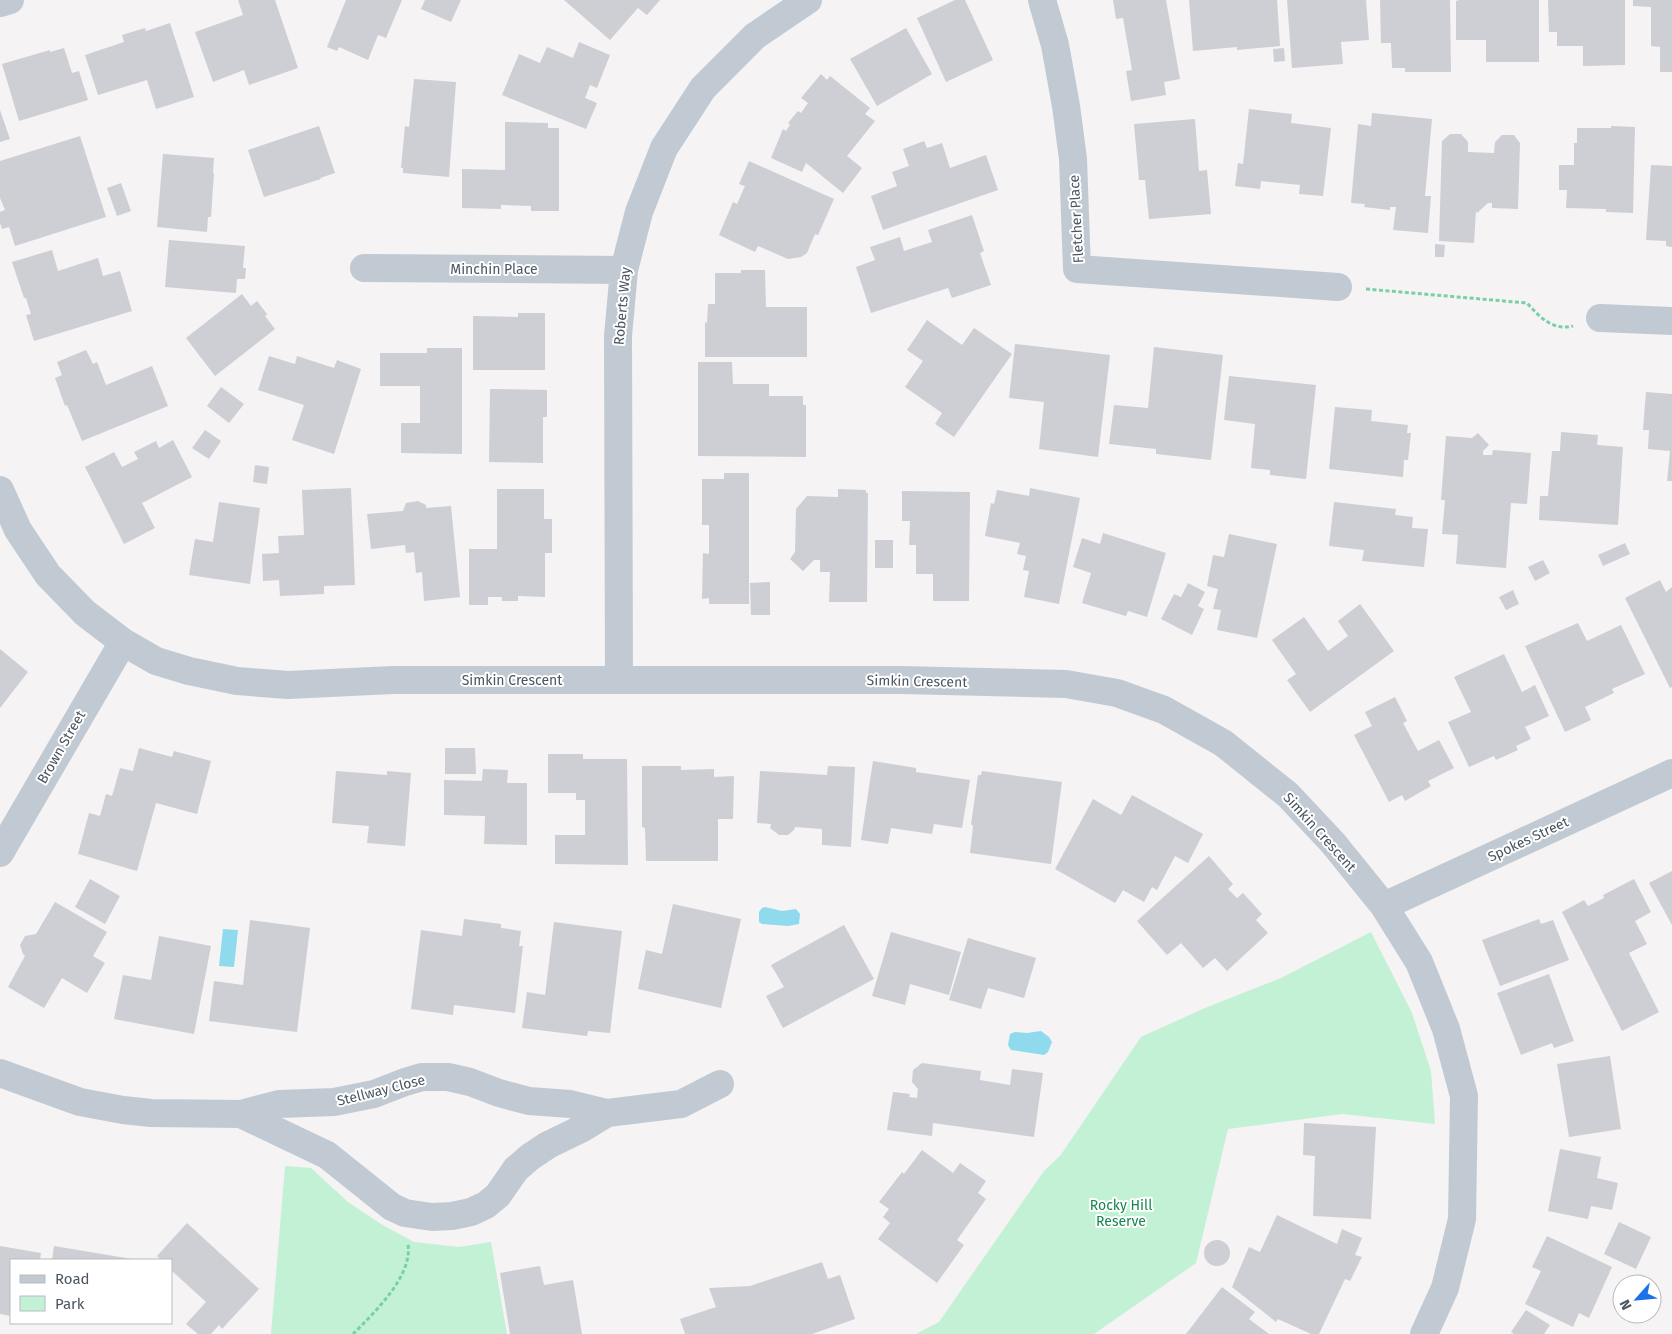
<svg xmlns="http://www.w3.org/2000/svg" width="1672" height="1334" font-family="'Fira Sans',sans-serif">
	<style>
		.green { fill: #c3f1d5 }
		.water { fill: #90daee }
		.building { fill: #cdcfd5 }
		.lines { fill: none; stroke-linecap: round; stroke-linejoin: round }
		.path { stroke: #7ad0a6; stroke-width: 3; stroke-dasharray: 4 2.5; stroke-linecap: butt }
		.street { stroke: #c1cad2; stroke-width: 28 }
		.labels { text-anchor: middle; stroke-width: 4; stroke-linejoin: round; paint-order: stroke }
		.street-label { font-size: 14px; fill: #4a5661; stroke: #fff }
		.park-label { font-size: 14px; fill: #17864f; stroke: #fff }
	</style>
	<rect width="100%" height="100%" fill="#f5f3f3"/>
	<path class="green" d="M1371 932 1412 1013 1431 1071 1435 1124 1342 1114 1228 1129 1196 1263 1094 1334H916L939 1322 1044 1171 1060 1156 1141 1037 1205 1008 1281 978Z
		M285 1166 311 1168 348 1202 381 1224 414 1242 459 1247 491 1242 507 1334H271Z"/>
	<path class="water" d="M765 907 782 911 796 909 800 914 799 924 788 926 762 924 759 922V912L762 908Z
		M223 929 238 930 234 967 219 966Z
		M1041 1031 1049 1037 1052 1042 1048 1052 1044 1055 1011 1050 1008 1045 1010 1034 1015 1032 1027 1033Z"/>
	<path class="building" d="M238 0H275L298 68 249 85 244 70 213 82 195 32 243 15Z
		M346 0H402L386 38 378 35 368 60 339 47 337 51 327 47Z
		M425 0H461L451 22 421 9Z
		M564 0H660L647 15 638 8 610 40Z
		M955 0H965L993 60 946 82 917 18Z
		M1113 0H1166L1180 79 1164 82 1166 95 1131 101 1126 71 1132 70 1123 18 1116 19Z
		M1189 0H1277L1280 46 1237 50V47L1193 51Z
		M1287 0H1366L1369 40 1341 42 1343 64 1292 68Z
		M1380 0H1450L1451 72H1405V68H1392L1391 43H1381Z
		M1459 0H1539V62H1486V40H1456V1Z
		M1548 0H1625V65L1583 66V46H1557V32H1549Z
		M1633 0H1672V72H1660V47L1651 46V7L1633 6Z
		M170 23 194 97 156 109 147 80 98 95 85 55 124 42 122 35 145 28 146 31Z
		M906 28 932 74 877 106 850 59Z
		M579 42 610 55 597 88 590 85 585 98 597 103 586 129 502 95 519 54 540 63 547 47 573 58Z
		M64 48 72 73 79 71 88 100 19 121 2 64 50 50V52Z
		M1284 48 1285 61 1274 62 1273 49Z
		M821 74 827 80 830 76 870 108 865 114 875 121 847 156 862 168 843 193 806 163 802 172 771 158 783 129 786 131 790 125 788 123 798 111 801 113 808 103 801 98Z
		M414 79 456 82 449 177 403 173V168H401L405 126 409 127Z
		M1249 109 1292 114 1291 123 1331 128 1323 196 1299 194 1300 185 1261 181 1260 189 1235 186 1238 163 1243 164Z
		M0 110 10 139 0 142Z
		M1372 113 1432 119 1425 196H1431L1428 233 1393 230 1396 207H1390V210L1364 207 1365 204 1351 203 1358 124 1371 126Z
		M1195 119 1199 171 1207 170 1211 214 1149 219 1145 180H1139L1134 124Z
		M505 122 548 123V128H559V211H531V206L501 205V209L462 208V169L505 170Z
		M319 126 335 173 320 178 321 179 264 197 248 150Z
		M1611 126 1635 127 1633 213 1606 212V209L1566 208 1567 190H1559V165H1574V143H1577V128H1611Z
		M1450 134H1461L1468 142V152L1494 153 1495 142 1502 135H1514L1520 143 1518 209 1492 208V203H1488L1477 213 1476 211 1474 243 1439 241 1442 141Z
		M80 136 106 217 15 246 9 227 2 229 0 223V212L5 210 0 198V161Z
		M924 141 927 148 942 143 950 168 986 155 998 190 883 230 871 196 897 186 892 172 909 166 903 149Z
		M163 154 214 158 213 173H214L211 217H208L207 232 157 227Z
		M749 161 834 199 818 235 815 234 807 253 801 257 788 259 758 246 755 252 719 235 733 202 737 204 745 186 739 184Z
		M1651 165 1672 166V247L1666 246V241L1646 240Z
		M121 183 131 211 117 216 107 188Z
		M972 215 984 251 980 253 991 285 952 298 948 288 871 313 856 267 875 260 870 247 900 237 904 251 932 242 928 230Z
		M169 240 245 246 243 268H246L245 279H237L236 293 165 287Z
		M1435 244 1445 245 1444 257H1435Z
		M52 250 58 271 98 258 103 276 120 271 132 311 34 341 26 315 31 314 26 298H24L12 262Z
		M741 270H765L766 307H807V357H705V322L707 323 708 304H715V273H741Z
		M242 294 251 306 257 301 267 314 265 316 275 329 215 376 186 338Z
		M518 313H545V370H473V316L518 317Z
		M927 320 962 345 974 328 1012 354 954 437 935 424 942 413 905 387 923 361 907 350Z
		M1015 344 1110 355 1098 457 1039 449 1044 402 1009 398Z
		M1154 347 1223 355 1211 460 1156 454V449L1109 444 1114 405 1148 408Z
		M427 348H462V454L401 453V423H420V386H380V353H427Z
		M86 350 93 364 97 362 106 385 152 366 168 406 82 441 67 405 65 406 55 378 62 375 57 362Z
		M269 356 295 364 297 356 334 368 337 360 361 369 334 454 292 440 304 405 258 390Z
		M698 362H732L733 384H769V396H803V405H806V457L698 456Z
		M1229 376 1316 385 1306 479 1270 475V470L1251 468 1255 424 1224 420Z
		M221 387 244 404 229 423 207 406Z
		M490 389 547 390V417H543V463L489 462Z
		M1646 392 1672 394V481H1667L1670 451 1648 449 1649 430H1643Z
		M1335 407 1372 410 1371 421 1408 425 1407 433H1411L1408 460H1404L1403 477 1329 469Z
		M205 430 221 441 209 459 192 448Z
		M1561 432 1598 435 1597 445 1623 447 1618 525 1539 520 1540 496H1548L1552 451H1560Z
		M1478 433 1489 445 1483 451V455H1492L1493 450 1531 453 1527 504 1511 503 1506 568 1456 564 1458 535 1442 534 1445 500H1441L1446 436 1472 438Z
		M173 440 192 477 142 503 155 528 124 544 85 467 114 452 122 467 138 459 134 452 156 441 159 448Z
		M255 465 269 467 267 484 253 482Z
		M724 473H749V604H709V598L702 599 703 553 709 554V525H702V479H724Z
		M351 488 355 585 324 586V594L280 596 279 580 263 581 262 554 279 553 278 536 304 535 302 490Z
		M1030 488 1080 498 1059 604 1024 597 1029 571 1023 570 1026 556 1017 554 1020 543 985 536 991 503 994 504 997 490 1029 496Z
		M497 489H544V519H552V553H545V597L518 596V601H502V597H488V605H469V549H497Z
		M838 489 866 490V493H868L867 602H829L830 572H820V560H814L803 571 790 559 795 552 796 509 807 496 838 497Z
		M902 491 970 492 969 601H933V574H916V545H909L910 521H902Z
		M418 501 426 505V508L451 506 460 597 424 601 422 572 416 573 414 552 406 553 405 545 371 549 367 514 403 511 406 503Z
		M219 502 260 508 250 584 189 575 195 539 213 542Z
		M1334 502 1396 509 1395 515 1413 517 1412 528 1428 529 1424 567 1362 561 1364 550 1329 546Z
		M1103 533 1166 553 1147 617 1128 611 1126 616 1082 603 1091 573 1073 567 1082 538 1100 544Z
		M1229 534 1277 544 1257 638 1217 630 1221 610 1213 609 1218 589 1207 586 1213 555 1224 557Z
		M875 540H893V568H875Z
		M1625 543 1630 554 1603 566 1598 555Z
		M1543 560 1550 573 1535 581 1528 567Z
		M1660 580 1666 592 1672 587V687L1670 688 1625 598Z
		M770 582V615H751L750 583Z
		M1188 583 1205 592 1198 606 1204 609 1192 635 1161 619 1174 594 1181 597Z
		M1513 590 1519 604 1506 610 1499 597Z
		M1360 604 1394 651 1310 712 1287 680 1296 674 1272 640 1304 617 1328 651 1348 636 1338 621Z
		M1578 623 1587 641 1621 625 1645 674 1612 689 1614 693 1585 707 1591 720 1565 732 1525 646Z
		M0 649 28 672 0 708Z
		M1504 654 1522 692 1535 685 1549 716 1525 727 1531 739 1516 746 1518 750 1496 760 1494 756 1469 767 1448 722 1471 712 1454 677Z
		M1395 697 1407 721 1403 723 1418 751 1439 740 1454 768 1428 781 1431 786 1405 801 1402 795 1389 802 1354 735 1372 726 1365 712Z
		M139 748 172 757 174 751 211 761 197 814 156 803 137 871 78 854 89 813 100 816 106 794 112 796 120 768 133 771Z
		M445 748H475L476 774H445Z
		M548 754H583V759H627L628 865 555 864V835H585V800H576V793H548Z
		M873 761 916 768V772L970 780 962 828 934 824 932 834 891 828 888 844 861 840Z
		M642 766H681V770L714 769V777L734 776 733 819H718V861H646L645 828 642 827Z
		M828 766 855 767 851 847 822 845V829L795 827 794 830 788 835H779L770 828 771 824 757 823 760 771 827 775Z
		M483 769 508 770 507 783H527V845L484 844 485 816 444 815V780L482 781Z
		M336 771 387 775V771L411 773 405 846 367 843 369 826 332 823Z
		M982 771 1062 782 1051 864 970 853 973 826 971 824 978 775H981Z
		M1132 795 1203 834 1188 863 1175 856 1157 890 1152 887 1144 902 1123 890 1115 903 1055 869 1093 799 1121 815Z
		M1209 856 1233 884 1228 889 1237 898 1243 893 1262 914 1256 920 1268 933 1227 971 1215 958 1203 968 1181 943 1167 955 1137 921Z
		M1672 871V925L1649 883Z
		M90 879 120 896 105 924 75 907Z
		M1634 879 1651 912 1635 921 1647 944 1629 953 1659 1012 1622 1031 1562 912 1584 900 1588 906 1604 898 1603 895Z
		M55 902 107 932 93 956 105 963 87 993 62 978 44 1008 8 987 25 956 23 954 20 945 25 936 36 934Z
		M673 904 741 919 721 1008 638 989 646 950 662 954Z
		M464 919 501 924V928L521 931 519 946H523L515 1013 454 1005 453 1015 411 1009 421 930 462 936Z
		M1539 919 1541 924 1553 920 1569 960 1500 986 1482 940Z
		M250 920 310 928 297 1032 209 1021 214 981 243 985Z
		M554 922 622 931 610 1033 588 1031 587 1036 522 1028 527 992 545 995Z
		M844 925 874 979 783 1028 766 996 784 987 771 965Z
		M891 932 961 952 949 995 910 984 905 1005 872 996Z
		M159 936 211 946 194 1034 114 1019 123 975 151 980Z
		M968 938 1036 958 1024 998 988 988 981 1009 949 1000Z
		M1549 974 1574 1041 1554 1048 1552 1043 1521 1055 1497 993Z
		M1610 1056 1621 1129 1569 1137 1557 1064Z
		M922 1063 981 1071 980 1080 1010 1085 1012 1069 1043 1073 1034 1137 933 1123 932 1136 887 1130 893 1092 910 1094 909 1097 917 1098 918 1089 912 1082 913 1070Z
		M1304 1123 1376 1127 1371 1219 1313 1216 1315 1156 1303 1155Z
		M1560 1149 1601 1157 1597 1178 1618 1183 1612 1210 1591 1206 1588 1219 1548 1211Z
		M922 1150 953 1173 960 1163 986 1181 978 1193 986 1199 957 1240 964 1245 937 1283 878 1239 890 1223 883 1217 889 1209 879 1202 902 1172 904 1174Z
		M1277 1215 1337 1244 1342 1229 1362 1238 1355 1255 1362 1257 1350 1281 1345 1279 1319 1334H1311L1278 1319 1276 1322 1232 1287 1249 1247 1260 1252Z
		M1619 1222 1651 1237 1636 1269 1604 1254Z
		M187 1223 259 1289 222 1329 219 1325 211 1334H198L186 1324 206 1302 171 1270V1260H161L157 1256Z
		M1547 1236 1612 1267 1589 1318 1579 1313 1573 1327 1525 1304 1541 1271 1532 1267Z
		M1204 1253a13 13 0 1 1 26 0a13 13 0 1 1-26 0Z
		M0 1246 41 1253 40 1260H11V1316L0 1314Z
		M54 1246 132 1259V1260H52Z
		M822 1262 828 1279 840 1275 855 1319 812 1334H685L680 1319 716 1307 709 1288 750 1286Z
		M540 1266 544 1285 573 1280 582 1334H510L500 1273Z
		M1222 1287 1255 1312 1249 1319 1269 1334H1186Z
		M1526 1310 1550 1325 1544 1334H1514L1511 1332Z"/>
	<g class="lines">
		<path class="path" d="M1366 289 1527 303C1540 317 1552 331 1573 326
			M353 1334C374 1313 413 1276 408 1244"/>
		<path class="street" d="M1042 0 1055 45 1066 106 1073 159 1077 269 1338 287
			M0 3 10 0
			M364 268 624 270
			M1600 318 1672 321
			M0 490 18 530 48 575 85 613 123 642 156 661 189 671 237 681 288 685 393 680H901L1066 684 1117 693 1164 710 1223 743 1288 795 1333 843 1384 906 1419 962 1446 1029 1464 1096 1462 1219 1445 1288 1424 1334
			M619 680 618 336 624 270 639 212 664 148 703 88 755 36 808 0
			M0 853 123 642
			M1384 906 1672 773
			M0 1073 80 1102 123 1110 151 1113 241 1114 279 1104 334 1102 374 1094 405 1082 422 1077H448L470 1082 499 1093 529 1101 570 1104 607 1113 681 1104 720 1084
			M241 1114 327 1155 392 1207 405 1213 432 1217 452 1216 471 1212 486 1205 498 1195 516 1169 530 1157 548 1145 581 1129 607 1113"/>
	</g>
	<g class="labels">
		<g class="street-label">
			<text transform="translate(1076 219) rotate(-93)" y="5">Fletcher Place</text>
			<text x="494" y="274">Minchin Place</text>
			<text transform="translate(622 306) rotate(-85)" y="5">Roberts Way</text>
			<text x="512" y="685">Simkin Crescent</text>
			<text transform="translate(917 681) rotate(1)" y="5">Simkin Crescent</text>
			<text transform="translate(61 747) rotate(-60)" y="5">Brown Street</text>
			<text transform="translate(1320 832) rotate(48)" y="5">Simkin Crescent</text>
			<text transform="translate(1528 839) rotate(-25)" y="5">Spokes Street</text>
			<text transform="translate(381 1090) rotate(-14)" y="5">Stellway Close</text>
		</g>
		<g class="park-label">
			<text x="1121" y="1210">Rocky Hill<tspan x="1121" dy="16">Reserve</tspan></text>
		</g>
	</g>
	<rect x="10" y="1259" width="162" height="65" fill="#ffffff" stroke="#b7bbc0"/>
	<rect x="20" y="1275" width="25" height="8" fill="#c1cad2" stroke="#b7bbc0"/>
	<text x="55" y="1284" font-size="15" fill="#4a5661">Road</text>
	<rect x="20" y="1296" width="25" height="15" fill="#c3f1d5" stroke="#b7bbc0"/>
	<text x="55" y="1309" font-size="15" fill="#4a5661">Park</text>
	<g transform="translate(1637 1299) rotate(243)"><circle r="24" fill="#ffffff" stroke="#b7bbc0"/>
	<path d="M0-4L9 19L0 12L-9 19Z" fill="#1a73e8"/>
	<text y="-8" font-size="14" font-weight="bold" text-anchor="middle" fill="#4a5661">N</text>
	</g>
</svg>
